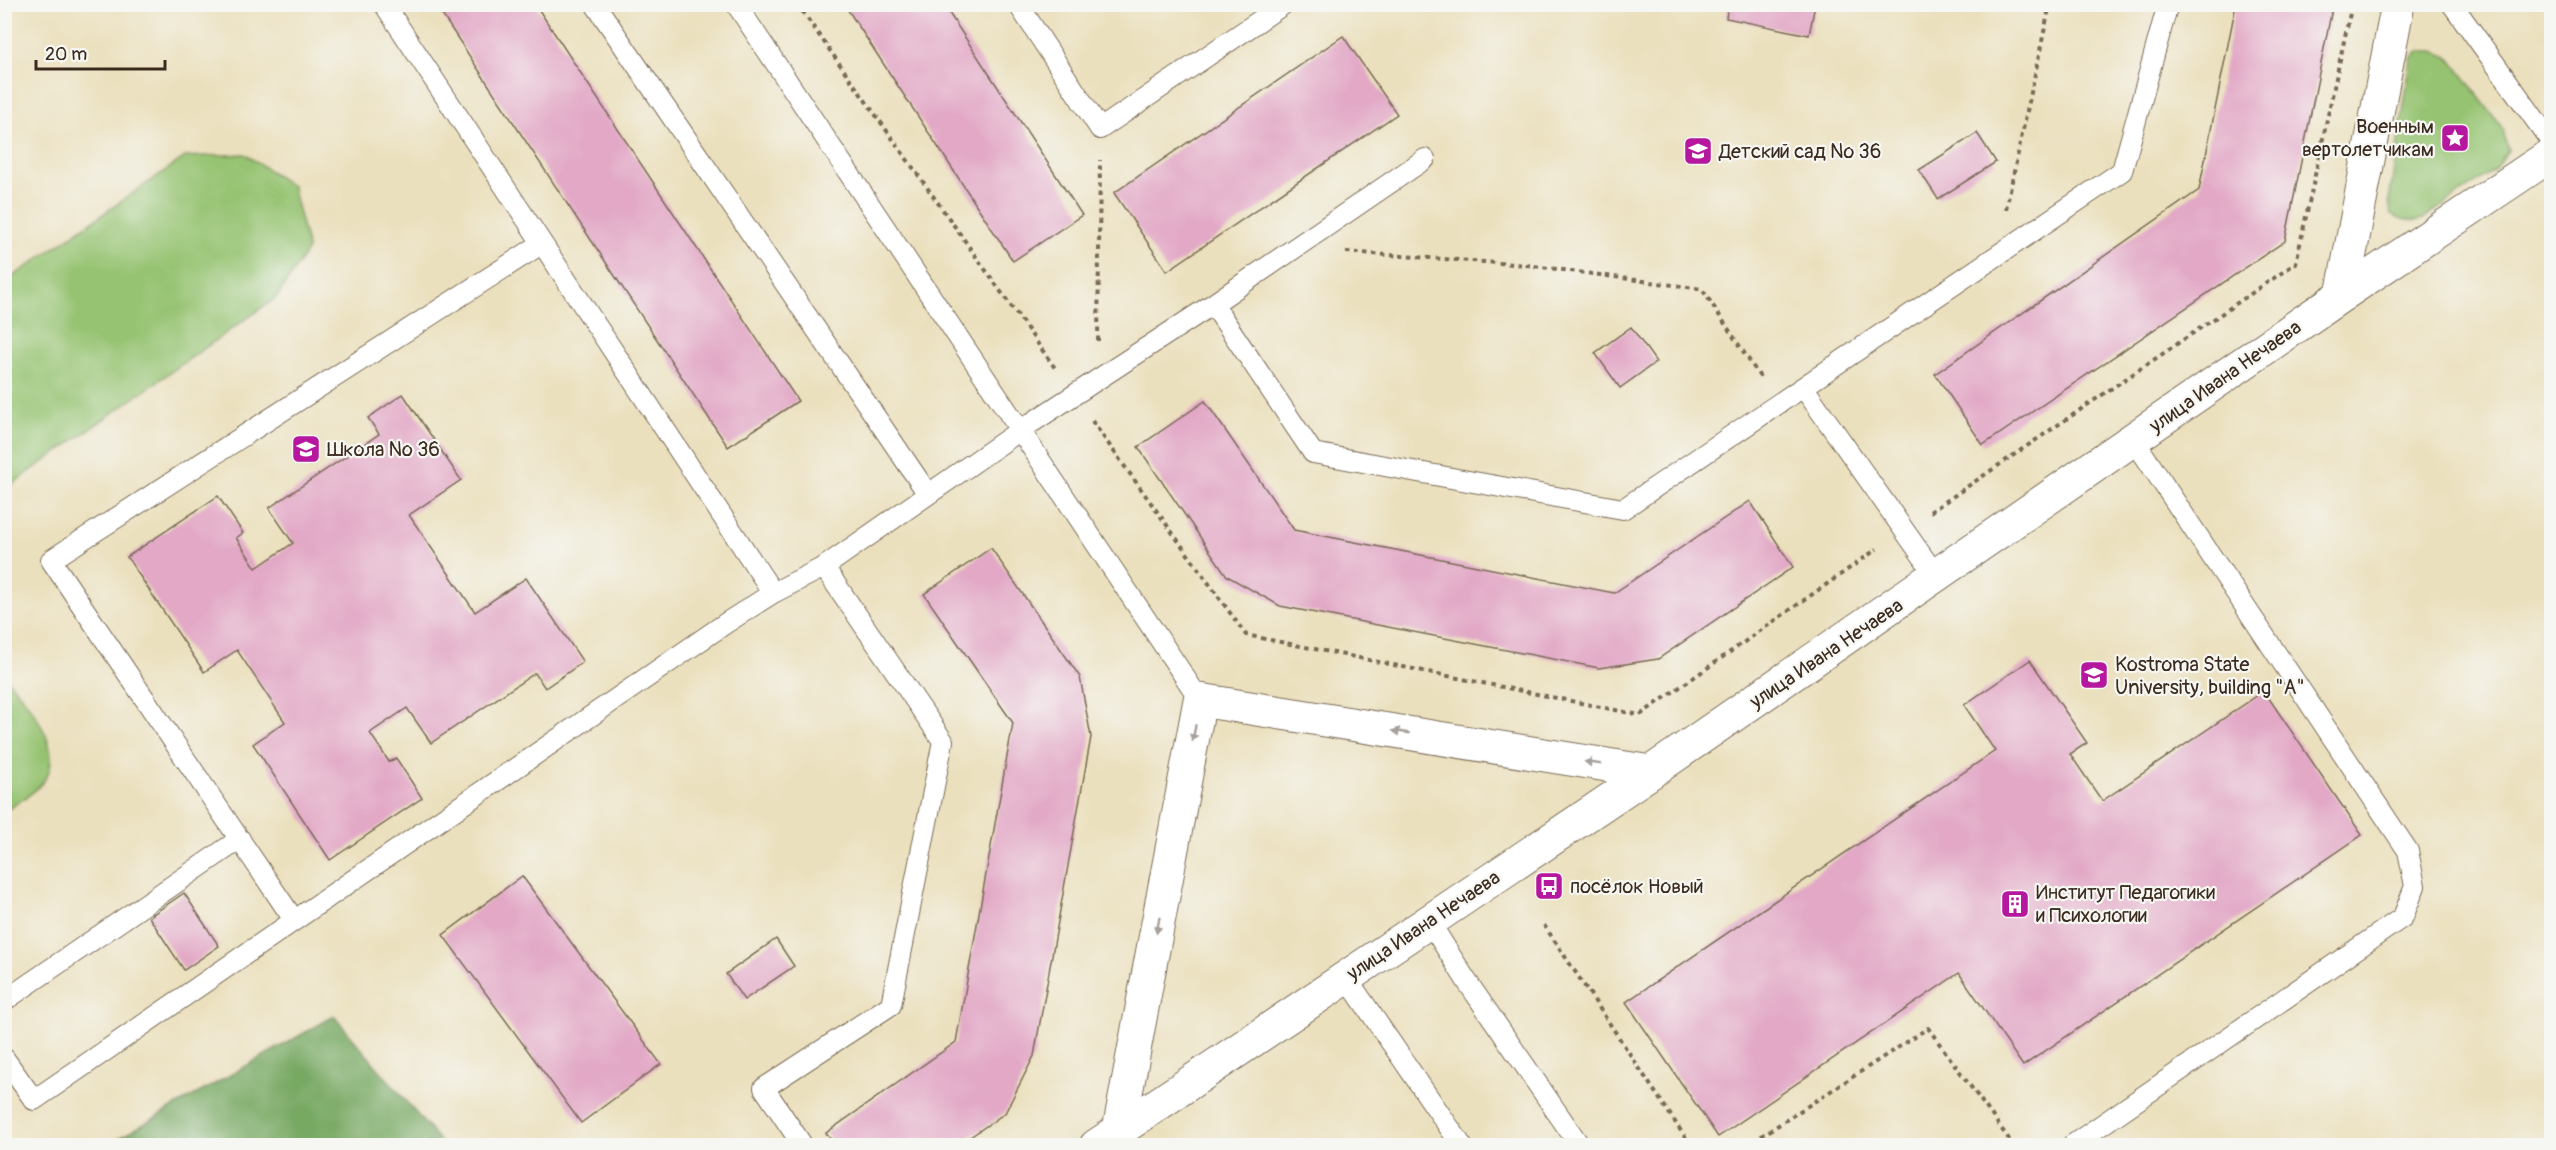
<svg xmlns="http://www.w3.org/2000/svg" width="2556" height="1150" font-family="Pangolin,sans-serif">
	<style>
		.green { fill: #95c371; stroke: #687648; stroke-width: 1.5 }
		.forest { fill: #78a963; stroke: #5a6a40; stroke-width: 1.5 }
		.building { fill: #e2a8c6 }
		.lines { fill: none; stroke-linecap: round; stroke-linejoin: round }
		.lane-casing { stroke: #796a56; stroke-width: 22 }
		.street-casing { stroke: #796a56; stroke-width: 35 }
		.path { stroke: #796a56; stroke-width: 4; stroke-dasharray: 4.5 4.5; stroke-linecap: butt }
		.lane { stroke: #fff; stroke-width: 20 }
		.street { stroke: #fff; stroke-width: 33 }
		.oneway { fill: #a79f9a }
		.labels { text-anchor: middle; stroke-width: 4.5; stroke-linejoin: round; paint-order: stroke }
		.poi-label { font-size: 20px; fill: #3b2a1e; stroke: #f6f6f2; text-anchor: start }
		.street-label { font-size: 20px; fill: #3b2a1e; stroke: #f6f6f2 }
	</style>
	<rect width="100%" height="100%" fill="#f6f6f2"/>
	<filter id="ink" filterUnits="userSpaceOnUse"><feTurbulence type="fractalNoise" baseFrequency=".0167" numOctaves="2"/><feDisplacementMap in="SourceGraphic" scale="12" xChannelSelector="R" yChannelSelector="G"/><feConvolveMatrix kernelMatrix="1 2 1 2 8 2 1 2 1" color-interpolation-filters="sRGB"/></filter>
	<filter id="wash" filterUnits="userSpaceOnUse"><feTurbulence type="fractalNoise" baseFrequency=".008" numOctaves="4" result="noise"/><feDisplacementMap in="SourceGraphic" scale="24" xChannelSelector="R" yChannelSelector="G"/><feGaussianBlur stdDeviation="1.35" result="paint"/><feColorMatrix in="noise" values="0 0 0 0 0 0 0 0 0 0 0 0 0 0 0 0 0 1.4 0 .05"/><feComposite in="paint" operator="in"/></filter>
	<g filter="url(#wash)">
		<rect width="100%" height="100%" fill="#ebe0bd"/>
		<path class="green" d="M2420 51H2434L2449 57 2503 129 2508 151 2497 168 2423 219C2410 222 2402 221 2391 213L2389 201 2411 59Z
			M245 154 292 186 308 249 277 297 5 489V282L185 157Z
			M4 677C26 698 66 748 45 779 36 793 18 802 5 811Z"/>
		<path class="forest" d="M334 1016 443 1145H107Z"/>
		<g id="blocks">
			<path class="building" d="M435 4H535L798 401 728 447Z
				M844 4H943L1082 215 1013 261Z
				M2236 4H2333L2285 241 1983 445 1935 374 2199 190Z
				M1728 5H1815L1809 35 1726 18Z
				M1343 36 1397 114 1167 271 1114 193Z
				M1977 133 1996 162 1938 199 1919 170Z
				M1631 327 1656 362 1620 388 1595 353Z
				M403 394 461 480 409 515 475 612 526 578 583 662 545 688 535 673 431 743 407 708 370 733 389 762 396 758 422 798 330 860 253 744 285 722 237 650 204 672 127 557 218 496 243 533 236 538 256 568 293 543 269 508 379 434 368 418Z
				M1205 401 1294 530 1614 593 1750 501 1793 567 1658 659 1599 668 1280 606 1227 576 1138 447Z
				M991 548 1080 677 1091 737 1034 1056 1005 1113 957 1146H835L826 1133 956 1042 1013 723 924 594Z
				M2030 660 2087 743 2070 754 2102 801 2264 691 2362 835 2023 1066 1959 973 1718 1137 1626 1002 1995 751 1964 705Z
				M522 876 661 1064 581 1123 443 935Z
				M184 893 219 946 184 970 149 917Z
				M776 939 794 966 744 1000 726 974Z"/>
		</g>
	</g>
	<g filter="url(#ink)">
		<use href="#blocks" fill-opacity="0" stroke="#796a56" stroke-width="1.5"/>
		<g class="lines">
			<g class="lane-casing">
				<path id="lane" d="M384 4 773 593
					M595 4 928 494
					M736 4 1200 700
					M1018 4 1100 129 1284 4
					M2452 4 2552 143
					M1213 304 1313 453 1623 509 2122 171 2168 4
					M1804 388 1937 577
					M294 920 51 560 541 244
					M1429 921 1466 980 1580 1146
					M1346 977 1462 1146
					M4 1001 240 839
					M4 1058 34 1100 726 623 773 593 824 567 1019 431 1213 304 1425 159
					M803 1146 764 1088 891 1005 943 741 824 567
					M2071 1146 2403 917 2415 886 2408 851 2134 440"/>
			</g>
			<g class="street-casing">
				<path id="street" d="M2342 295 2398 4
					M1119 1130 1200 700 1651 772
					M1096 1146 1651 772 2342 295 2552 154"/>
			</g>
			<path class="path" d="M797 4 1055 368
				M2006 209 2050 4
				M1346 252 1527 265 1702 289 1760 377
				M1098 341 1100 160
				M1092 421 1246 635 1640 715 1877 549
				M1930 512 2296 263 2352 4
				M1544 925 1691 1146
				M1746 1146 1928 1028 2014 1146"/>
			<use href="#lane" class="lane"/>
			<use href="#street" class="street"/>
		</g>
		<defs><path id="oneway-solid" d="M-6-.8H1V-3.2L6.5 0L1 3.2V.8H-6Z" transform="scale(1.5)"/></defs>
		<g class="oneway">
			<use href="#oneway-solid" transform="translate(1401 732) rotate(-171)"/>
			<use href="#oneway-solid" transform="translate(1194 733) rotate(101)"/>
			<use href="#oneway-solid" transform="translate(1593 763) rotate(-171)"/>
			<use href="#oneway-solid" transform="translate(1158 925) rotate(101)"/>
		</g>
	</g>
	<defs>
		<g id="sight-square" transform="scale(1.5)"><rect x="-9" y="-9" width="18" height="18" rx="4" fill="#b5179e" stroke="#f6f6f2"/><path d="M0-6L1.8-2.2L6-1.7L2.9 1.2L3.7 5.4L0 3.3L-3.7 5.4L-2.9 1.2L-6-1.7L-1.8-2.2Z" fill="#fff"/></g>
		<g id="school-square" transform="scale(1.5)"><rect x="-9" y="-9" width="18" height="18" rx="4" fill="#b5179e" stroke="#f6f6f2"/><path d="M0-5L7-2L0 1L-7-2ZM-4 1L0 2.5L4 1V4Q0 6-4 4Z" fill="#fff"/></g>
		<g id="university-square" transform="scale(1.5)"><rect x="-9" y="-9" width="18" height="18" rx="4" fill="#b5179e" stroke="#f6f6f2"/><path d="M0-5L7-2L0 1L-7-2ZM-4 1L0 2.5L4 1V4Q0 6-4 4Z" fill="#fff"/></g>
		<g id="bus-square" transform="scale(1.5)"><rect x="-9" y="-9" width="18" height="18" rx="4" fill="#b5179e" stroke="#f6f6f2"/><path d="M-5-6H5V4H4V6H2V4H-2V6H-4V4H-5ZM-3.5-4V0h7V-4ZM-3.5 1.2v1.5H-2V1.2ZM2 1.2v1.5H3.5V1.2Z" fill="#fff"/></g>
		<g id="building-square" transform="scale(1.5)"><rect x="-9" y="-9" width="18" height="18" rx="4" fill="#b5179e" stroke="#f6f6f2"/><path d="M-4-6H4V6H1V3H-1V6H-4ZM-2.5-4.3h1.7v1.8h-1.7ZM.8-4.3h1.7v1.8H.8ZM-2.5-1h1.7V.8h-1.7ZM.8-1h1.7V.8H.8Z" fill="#fff"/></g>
	</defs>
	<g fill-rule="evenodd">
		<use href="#sight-square" x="2455" y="138"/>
		<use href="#school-square" x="1698" y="151"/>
		<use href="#school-square" x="306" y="449"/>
		<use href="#university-square" x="2094" y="675"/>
		<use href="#bus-square" x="1549" y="886"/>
		<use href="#building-square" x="2015" y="904"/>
	</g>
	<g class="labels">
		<g class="poi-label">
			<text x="2434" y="133" text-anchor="end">Военным<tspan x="2434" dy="23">вертолетчикам</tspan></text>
			<text x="1719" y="158">Детский сад № 36</text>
			<text x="327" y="456">Школа № 36</text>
			<text x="2115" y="671">Kostroma State<tspan x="2115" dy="23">University, building "A"</tspan></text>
			<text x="1570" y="893">посёлок Новый</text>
			<text x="2036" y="899">Институт Педагогики<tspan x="2036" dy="23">и Психологии</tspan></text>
		</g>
		<g class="street-label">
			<text transform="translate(2225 376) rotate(-35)" y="7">улица Ивана Нечаева</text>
			<text transform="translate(1826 653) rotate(-34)" y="7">улица Ивана Нечаева</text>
			<text transform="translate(1423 925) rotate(-34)" y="7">улица Ивана Нечаева</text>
		</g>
	</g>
	<rect width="2556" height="1150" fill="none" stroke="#f6f6f2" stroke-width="24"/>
	<path d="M36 60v9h129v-9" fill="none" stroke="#3b2a1e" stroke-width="3"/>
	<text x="45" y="60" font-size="18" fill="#3b2a1e" stroke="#f6f6f2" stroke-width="4.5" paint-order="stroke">20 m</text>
</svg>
